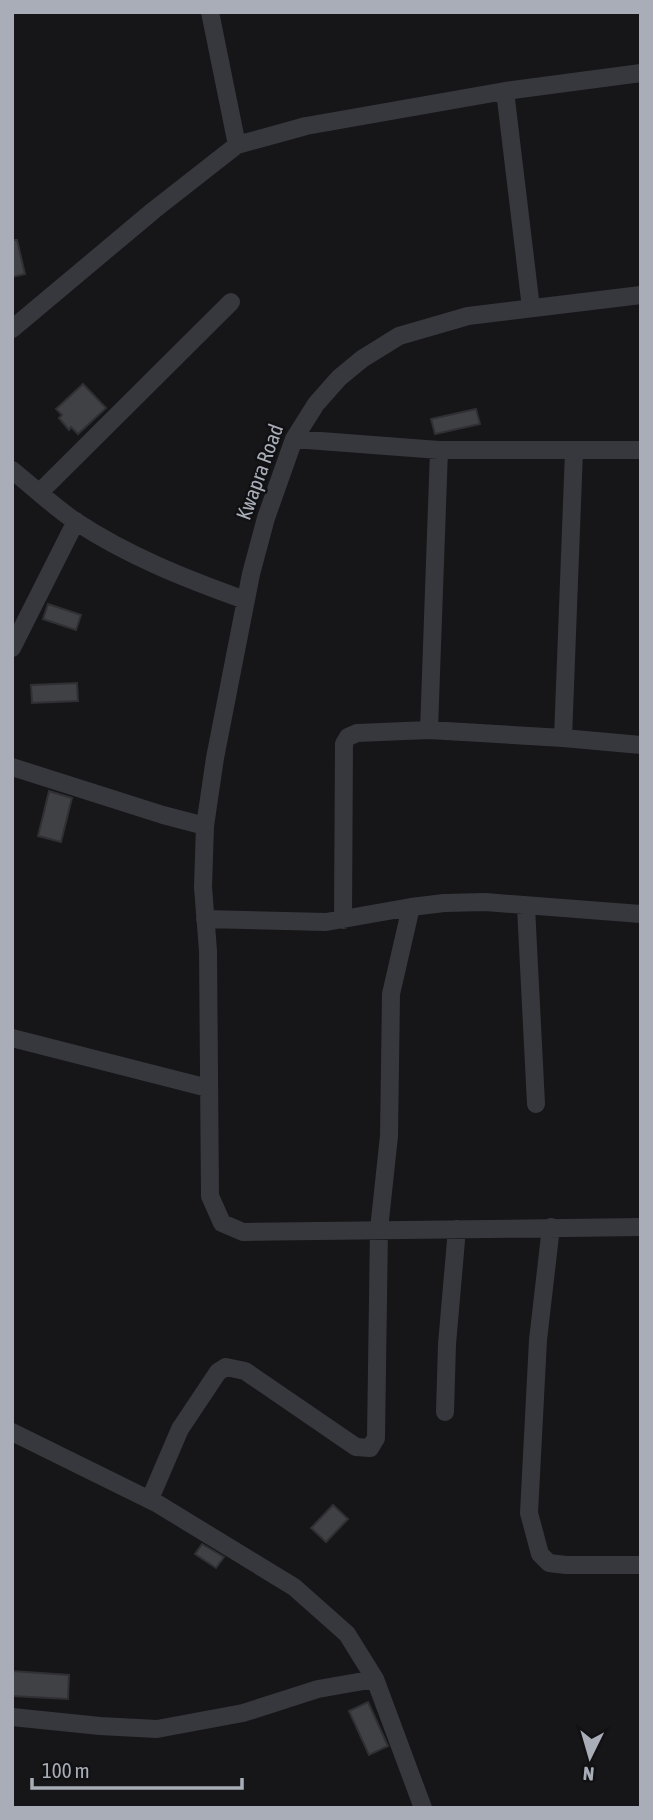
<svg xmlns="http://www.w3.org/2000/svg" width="653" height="1820" font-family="'Asap Condensed',sans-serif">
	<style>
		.building { fill: #404145; stroke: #303034; stroke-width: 2 }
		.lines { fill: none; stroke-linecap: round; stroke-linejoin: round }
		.minor { stroke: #37383d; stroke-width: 18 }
		.labels { text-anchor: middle; stroke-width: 5; stroke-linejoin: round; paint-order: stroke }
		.street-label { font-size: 21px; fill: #a8adb8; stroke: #111113 }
	</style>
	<rect width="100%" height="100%" fill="#161618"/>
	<path class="building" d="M12 240H17L25 274 12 277Z
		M83 384 106 408 78 434 71 427 69 430 59 418 62 415 56 409Z
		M476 409 480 424 435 434 431 419Z
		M48 604 81 615 76 630 43 619Z
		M77 683 78 701 32 703 31 685Z
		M49 791 72 798 61 842 38 836Z
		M333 1505 348 1519 326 1542 311 1528Z
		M202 1544 224 1557 216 1568 195 1554Z
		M12 1671 69 1675 68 1699 12 1696Z
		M368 1702 388 1746 369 1755 349 1711Z"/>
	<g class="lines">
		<path class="minor" d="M210 12 237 145
			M505 91 531 308
			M641 295 468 316 399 336 362 359 339 378 316 404 294 439 266 518 251 574 215 758 205 826 203 887 208 951 210 1196 222 1223 243 1232 641 1227
			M12 329 154 210 237 145 306 126 505 91 641 73
			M294 439 439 450H641
			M439 450 429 730 563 738 574 451
			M12 470C33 487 53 506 75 521 128 556 186 579 245 600
			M40 492 231 302
			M12 648 76 521
			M563 738 641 745
			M12 767 163 815 205 826
			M526 907 536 1104
			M205 919 326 922 411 907
			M343 920 344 744 348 737 357 733 429 730
			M12 1038 208 1088
			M551 1227 538 1340 529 1513 540 1554 549 1563 566 1565H641
			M445 1412 447 1344 457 1229
			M12 1432 158 1504 294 1587 347 1634 375 1679 423 1808
			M150 1499 180 1429 218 1372 226 1367 245 1371 356 1447 370 1448 376 1438 379 1229 389 1136 391 994 411 907 444 903 485 902 641 914
			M12 1717 100 1726 157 1729 243 1713 318 1689 375 1679"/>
	</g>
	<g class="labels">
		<g class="street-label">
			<text transform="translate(260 472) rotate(-70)" y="7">Kwapra Road</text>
		</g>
	</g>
	<rect width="653" height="1820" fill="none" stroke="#a8adb8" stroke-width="28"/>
	<g transform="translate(590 1757) rotate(185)" stroke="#111113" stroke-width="5" paint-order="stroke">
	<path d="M0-5L12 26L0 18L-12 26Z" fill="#a8adb8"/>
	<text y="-10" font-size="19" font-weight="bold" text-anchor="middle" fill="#a8adb8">N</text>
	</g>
	<path d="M32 1778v10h210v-10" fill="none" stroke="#a8adb8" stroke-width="3.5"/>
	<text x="42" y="1778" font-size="21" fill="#a8adb8" stroke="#111113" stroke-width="5" paint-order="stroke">100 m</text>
</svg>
